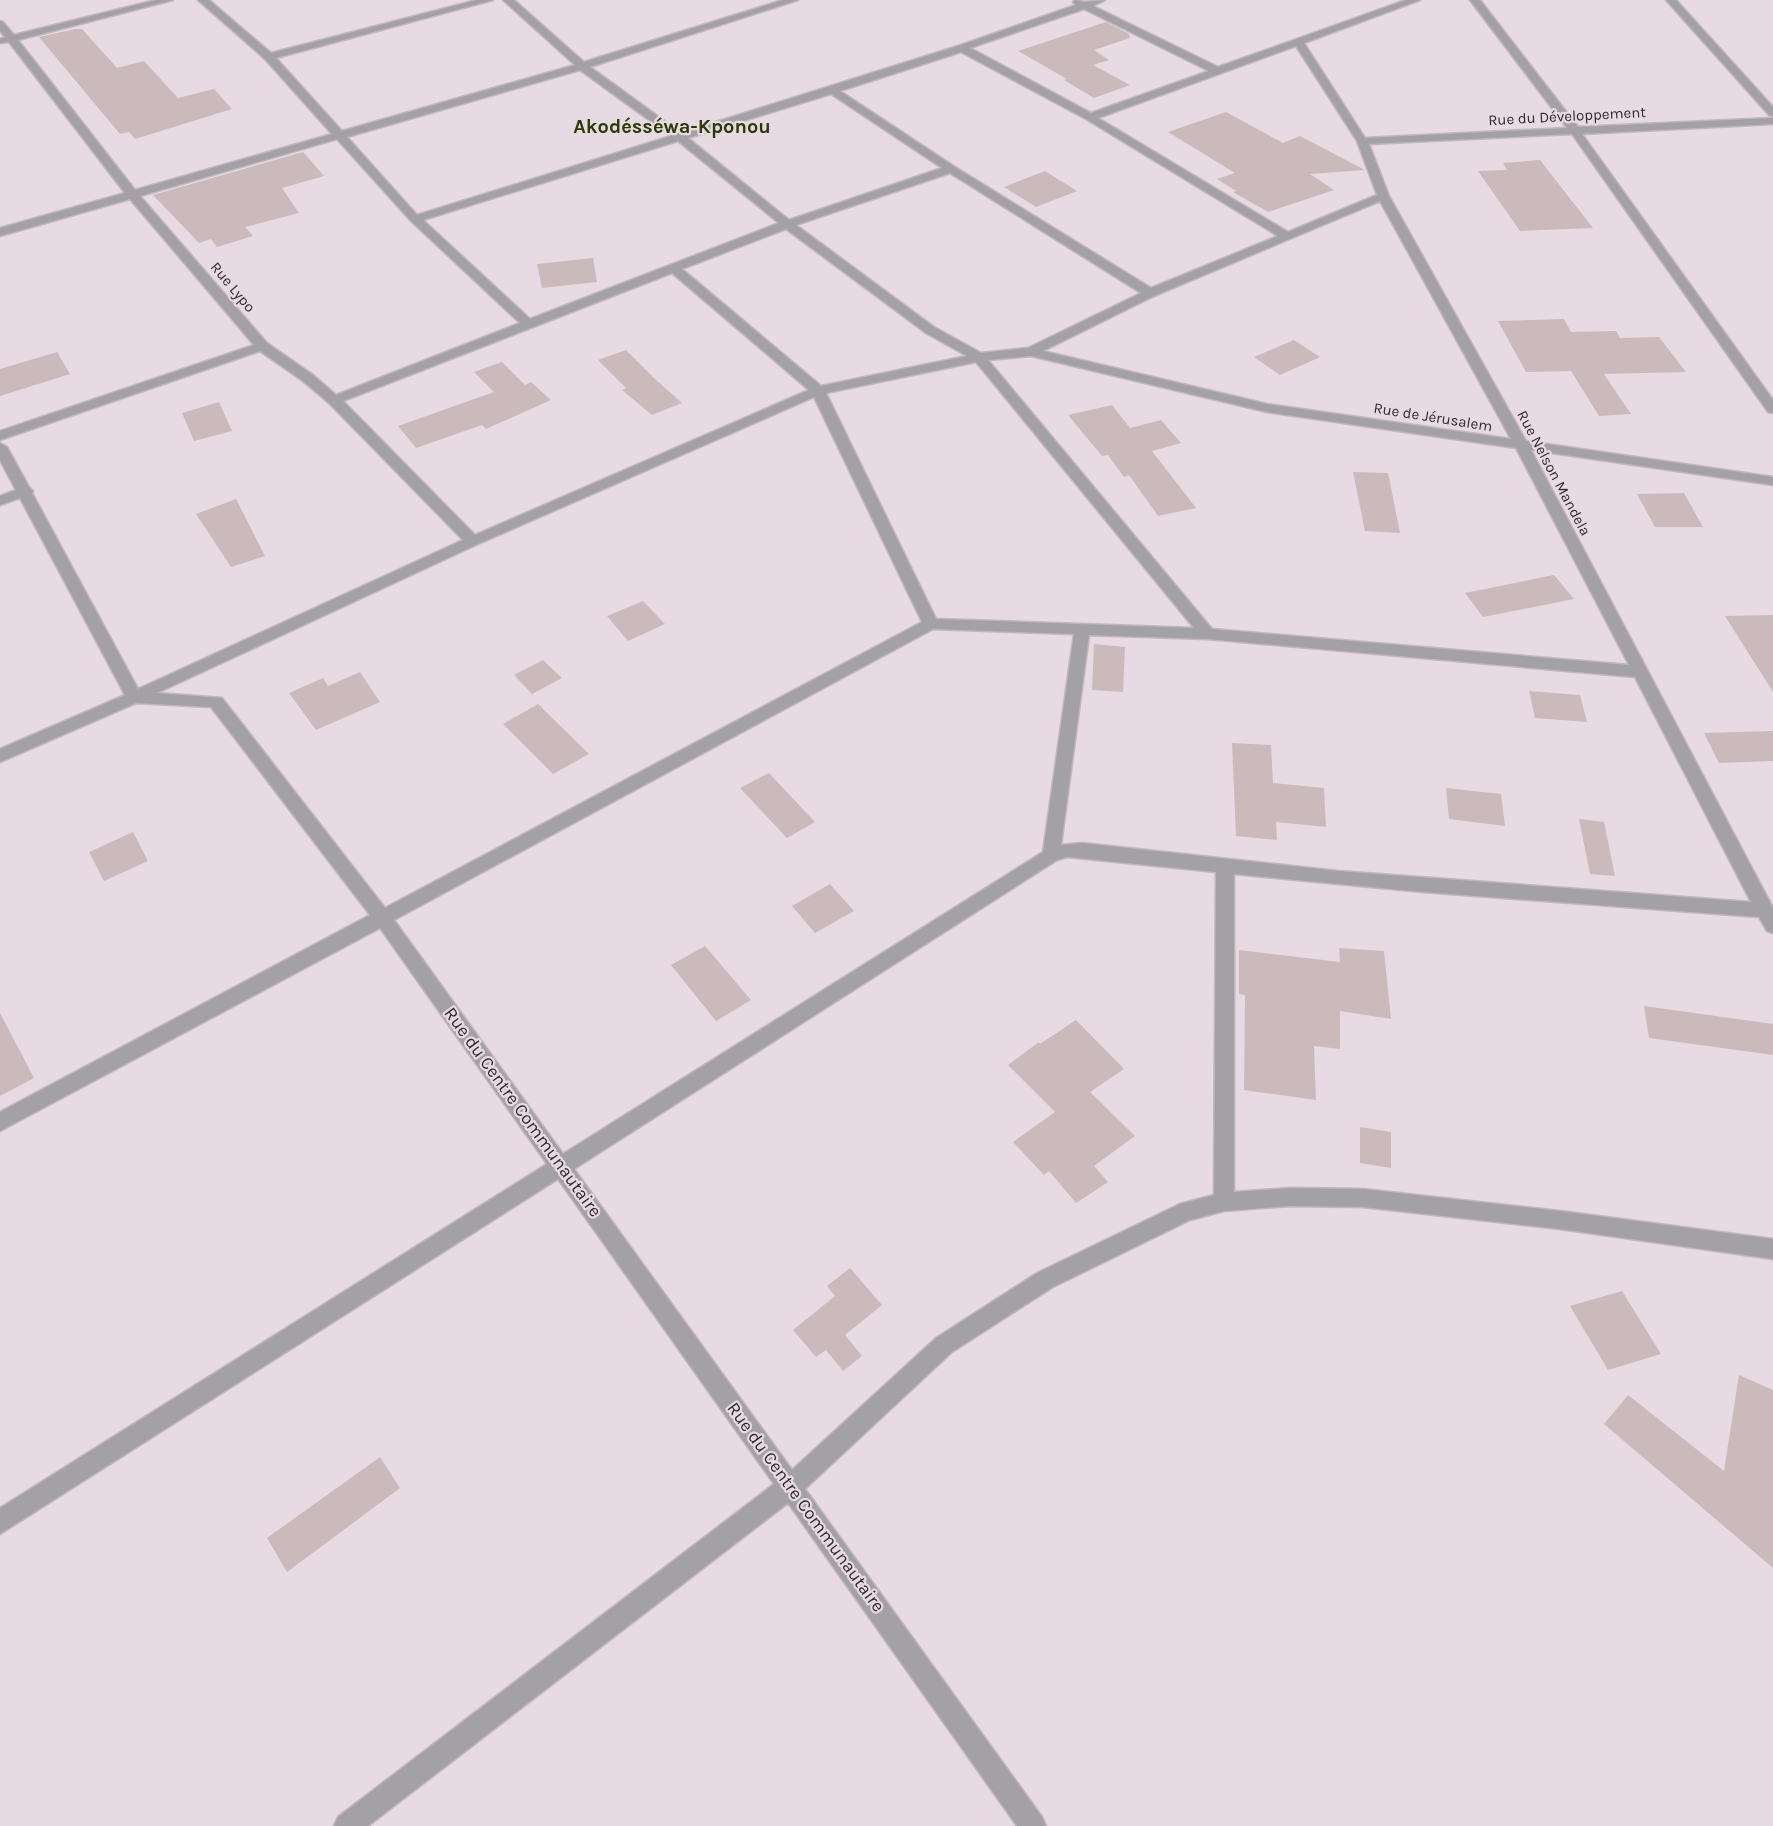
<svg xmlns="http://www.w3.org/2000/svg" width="1773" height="1826" font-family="Karla,sans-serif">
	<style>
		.building { fill: #cababc }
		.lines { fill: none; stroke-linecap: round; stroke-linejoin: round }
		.minor-casing { stroke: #c3b7be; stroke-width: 3 }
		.minor { fill: #a3a0a6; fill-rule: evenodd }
		.labels { text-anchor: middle; stroke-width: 4.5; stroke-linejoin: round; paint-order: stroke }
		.far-street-label { font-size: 15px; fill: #2f2a2d; stroke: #e8dae2 }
		.street-label { font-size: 18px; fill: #2f2a2d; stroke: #e8dae2 }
		.far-district-label { font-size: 20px; font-weight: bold; fill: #293b04; stroke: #e8dae2 }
	</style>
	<rect width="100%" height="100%" fill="#e8dae2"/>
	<path class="building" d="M1106 22 1129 34 1130 38 1094 50 1109 60 1093 65 1130 85 1094 98 1064 80 1067 79 1018 51Z
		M75 29H82L117 68 144 61 178 98 214 89 232 109 135 139 129 132 120 134 39 37Z
		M1226 112 1283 143 1300 136 1365 170 1310 174 1334 190 1268 212 1233 192 1236 191 1217 179 1235 173 1168 132Z
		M303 152 324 176 282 188 299 213 245 227 253 236 217 247 211 239 199 243 153 195Z
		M1540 160 1593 228 1520 231 1478 171 1507 170 1503 163Z
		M1045 171 1077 191 1036 207 1004 187Z
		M593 258 597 282 542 288 537 264Z
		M1564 319 1571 332 1616 331 1620 338 1659 337 1686 372 1604 374 1631 414 1599 416 1571 371 1526 372 1498 321Z
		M1294 340 1320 357 1280 375 1254 357Z
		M626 350 656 380 682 403 652 415 622 390 626 388 598 360Z
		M57 352 70 374 0 396V369Z
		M502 362 525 385 531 382 551 400 486 429 482 425 416 448 398 426 494 392 474 372Z
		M219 402 232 431 194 441 182 413Z
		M1112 405 1130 428 1161 420 1181 443 1152 451 1196 508 1158 516 1129 475 1124 477 1108 455 1102 456 1068 415Z
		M1353 472 1388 473 1400 533 1365 531Z
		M1684 493 1703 527H1655L1637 494Z
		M236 499 265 556 231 567 196 514Z
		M1554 575 1574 599 1483 617 1465 593Z
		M643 601 665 624 628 641 607 616Z
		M1773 615V692L1725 616Z
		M1094 644 1125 647 1123 692 1092 690Z
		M543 660 562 678 532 694 514 675Z
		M360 672 380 702 316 730 289 693 323 678 328 686Z
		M1529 691 1580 695 1587 722 1535 718Z
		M538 704 589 754 553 774 503 724Z
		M1773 731V761L1719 763 1704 733Z
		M1232 743 1271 745 1273 783 1324 788 1326 827 1276 822 1277 840 1236 836Z
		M769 773 815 822 787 838 740 788Z
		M1446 788 1501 794 1505 826 1449 819Z
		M1579 819 1604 822 1615 876 1590 874Z
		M133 832 148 861 104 881 89 852Z
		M830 884 854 911 815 933 792 906Z
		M705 946 751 1000 716 1021 671 965Z
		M1339 948 1384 951 1391 1019 1340 1011V1049L1314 1046 1316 1100 1244 1090 1245 995 1239 994V950L1340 962Z
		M1644 1006 1773 1024V1055L1649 1038Z
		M0 1013 34 1078 0 1096Z
		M1076 1020 1124 1069 1090 1092 1135 1136 1094 1166 1108 1182 1076 1203 1049 1171 1044 1175 1013 1142 1055 1112 1008 1065 1039 1042 1040 1044Z
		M1360 1127 1391 1132V1168L1360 1163Z
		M850 1268 882 1305 845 1335 862 1356 843 1371 826 1350 816 1357 793 1330 835 1296 827 1286Z
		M1622 1291 1661 1354 1608 1370 1570 1306Z
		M1739 1375 1773 1390V1568L1604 1424 1628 1395 1724 1471Z
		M380 1457 400 1488 287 1572 267 1538Z"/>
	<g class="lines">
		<g class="minor-casing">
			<path id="minor" d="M156 0H173L18 40 135 190 332 134 265 59 198 0H209L271 53 477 0H493L276 58 342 131 575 65 503 0H514L584 62 783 0H798L590 67 681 133 958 46 1076 5 1073 2 1075 0 1085 2 1105 0 1093 6 1218 67 1406 0H1420L1304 43 1365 138 1567 128 1470 0H1480L1578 127 1773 118V124L1582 134 1773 400V413L1768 412 1572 134 1369 144 1389 196 1526 441 1773 477V485L1531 450 1773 908V933L1767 931 1759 917 1423 892 1234 874V1192L1290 1188 1363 1189 1560 1211 1773 1239V1259L1560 1229 1363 1207 1290 1206 1224 1211 1190 1220 1053 1287 952 1352 805 1489 1042 1817 1046 1826H1017L788 1503 368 1826H334L338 1817 774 1484 558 1179 0 1534V1508L547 1164 380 928 0 1131V1112L370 915 211 707 136 703 0 762V749L125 695 20 498 0 505V496L16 490 0 460V443L7 447 29 487 33 491 32 493 138 689 463 540 329 403 303 381 260 351 0 440V431L254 345 130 199 0 236V228L125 193 9 42 0 43V39L5 37 0 31V21L3 22 14 35ZM1084 9 1209 71 1091 113 970 48ZM1296 46 1357 141 1377 195 1288 232 1098 118ZM961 52 1086 119 1278 236 1151 288 955 167 840 91ZM580 70 671 136 417 215 347 137ZM831 94 942 168 789 220 688 138ZM337 139 411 221 520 323 336 395 313 375 267 343 140 196ZM678 141 779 223 530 319 423 220ZM950 173 1141 293 1028 348 981 353 934 327 796 225ZM1380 201 1511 439 1267 404 1043 351 1154 296ZM786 229 926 333 967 356 821 386 682 269ZM672 273 809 390 475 535 343 401ZM1031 356 1267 412 1516 448 1629 665 1212 629 988 360ZM976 362 1194 628 936 619 826 393ZM814 397 922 622 385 908 222 698 157 693 478 544ZM933 629 1074 634 1043 852 563 1154 394 920ZM1089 635 1207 639 1635 677 1751 902 1338 871 1082 843 1061 845ZM1067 857 1216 872 1214 1195 1180 1204 1037 1273 936 1338 792 1470 574 1169 1057 860Z
				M1666 0H1676L1773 107V116L1769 115Z"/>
		</g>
		<use href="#minor" class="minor"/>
	</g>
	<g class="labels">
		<g class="far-street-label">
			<text transform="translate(1567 116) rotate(-3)" y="5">Rue du Développement</text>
			<text transform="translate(233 287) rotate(50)" y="5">Rue Lypo</text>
			<text transform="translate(1433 417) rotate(9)" y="5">Rue de Jérusalem</text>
			<text transform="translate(1554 473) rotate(62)" y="5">Rue Nelson Mandela</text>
		</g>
		<g class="street-label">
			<text transform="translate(523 1112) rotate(54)" y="6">Rue du Centre Communautaire</text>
			<text transform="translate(806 1507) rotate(54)" y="6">Rue du Centre Communautaire</text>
		</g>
		<g class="far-district-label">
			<text x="672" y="133">Akodésséwa-Kponou</text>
		</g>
	</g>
</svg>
